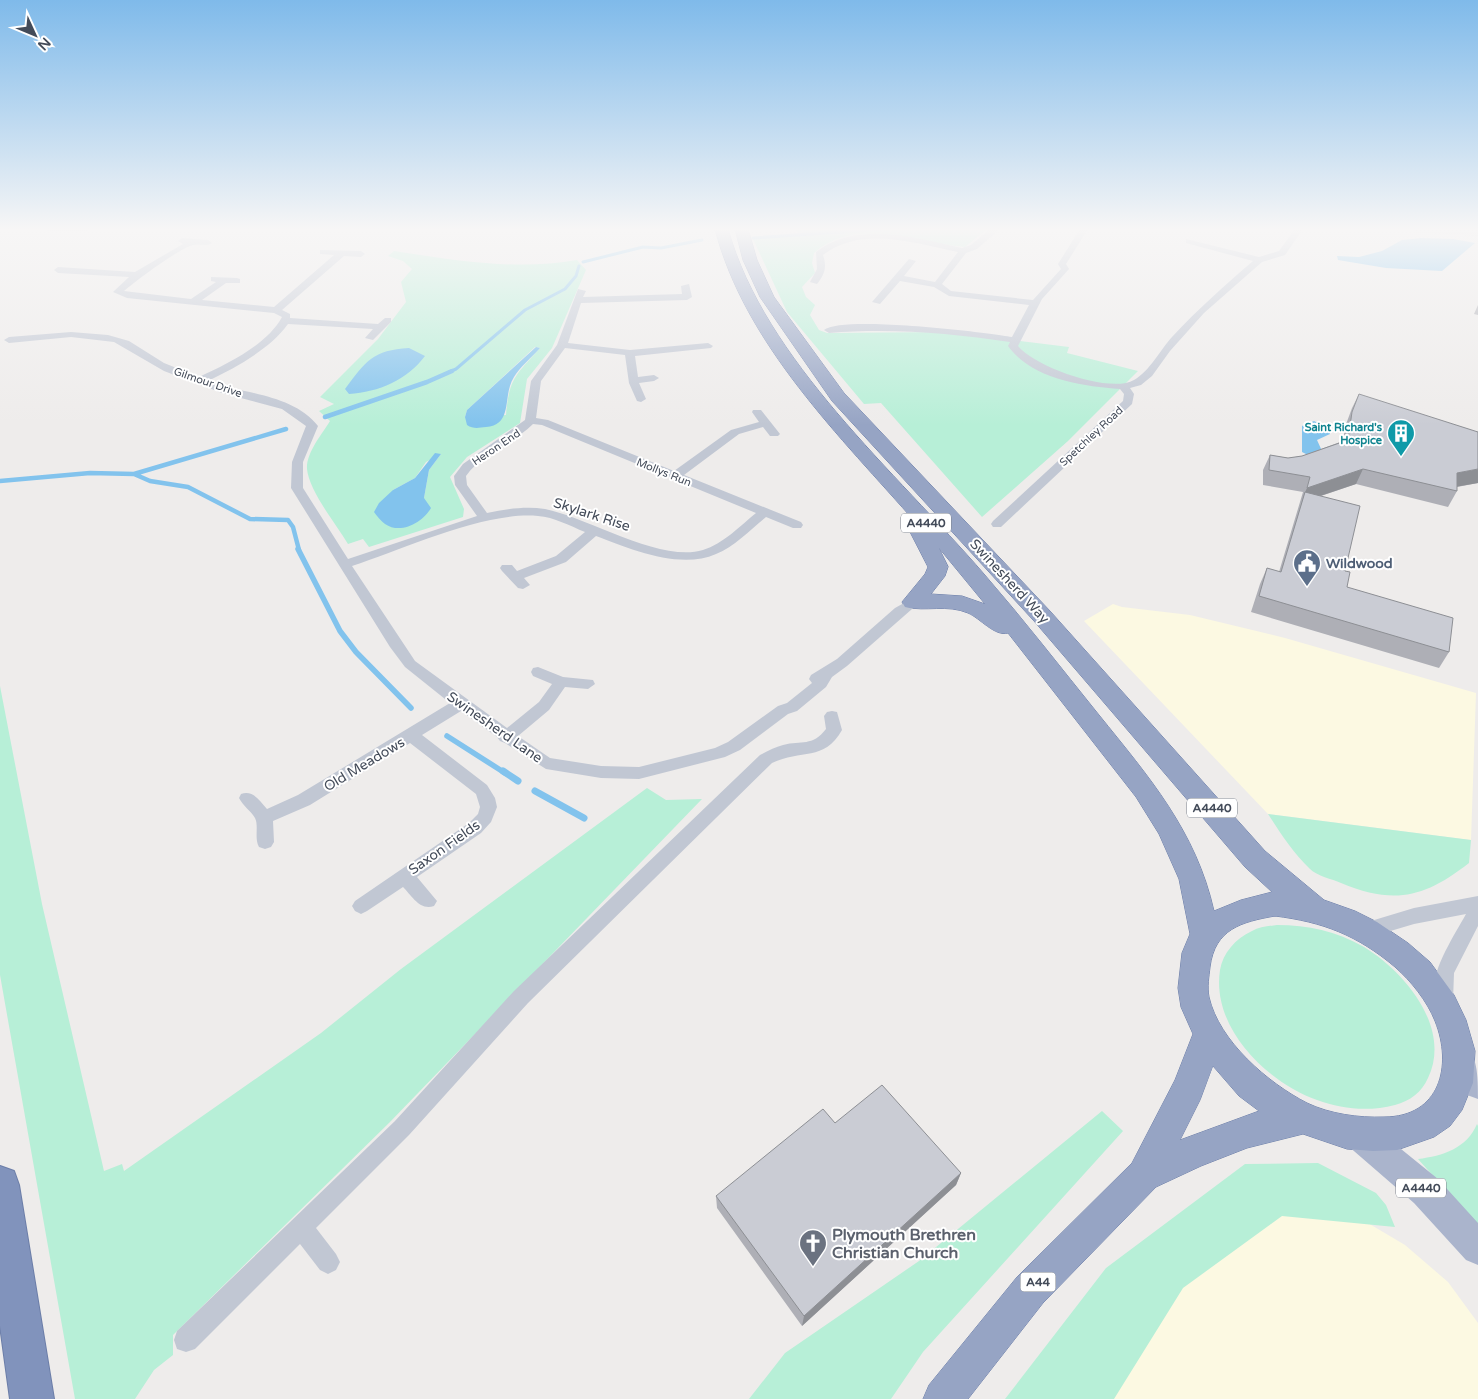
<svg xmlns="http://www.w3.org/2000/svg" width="1478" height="1399" font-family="'Varela Round',sans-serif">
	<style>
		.commercial { fill: #fcf9e2 }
		.education { fill: #dfdddd }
		.green { fill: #b7efd7; fill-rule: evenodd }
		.water { fill: #82c3ed }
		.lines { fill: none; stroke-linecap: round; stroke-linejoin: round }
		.stream-far3 { stroke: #82c3ed; stroke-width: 3 }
		.stream-far2 { stroke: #82c3ed; stroke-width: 4.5 }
		.stream-far1 { stroke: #82c3ed; stroke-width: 5.5 }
		.stream { stroke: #82c3ed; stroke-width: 7 }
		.trunk-casing { stroke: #6c7ea8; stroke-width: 1 }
		.motorway-casing { stroke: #6c7ea8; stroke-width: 2 }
		.minor { fill: #c1c7d3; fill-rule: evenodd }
		.primary { fill: #aab4cc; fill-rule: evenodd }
		.trunk { fill: #96a4c4; fill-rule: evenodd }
		.motorway { fill: #8193bc; fill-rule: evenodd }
		.wall { fill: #aeafb6 }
		.shaded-wall { fill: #8d8f94 }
		.building { fill: #caccd4; stroke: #8d8f94 }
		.labels { text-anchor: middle; stroke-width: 4; stroke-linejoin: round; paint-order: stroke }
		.far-street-label { font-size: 11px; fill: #434b59; stroke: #fff }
		.far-culture-label { font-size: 11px; font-weight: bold; fill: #0d838f; stroke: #fff; text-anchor: end }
		.shield { fill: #fff; stroke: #7b818b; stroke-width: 1 }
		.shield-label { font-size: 12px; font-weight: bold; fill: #434b59 }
		.street-label { font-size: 14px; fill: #434b59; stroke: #fff }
		.service-label { font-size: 14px; font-weight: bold; fill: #4e5e75; stroke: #fff; text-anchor: start }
		.near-worship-label { font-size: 16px; font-weight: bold; fill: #5b616d; stroke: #fff; text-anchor: start }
	</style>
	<rect width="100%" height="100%" fill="#eeeceb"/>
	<path class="commercial" d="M1113 604 1122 607 1190 615 1285 638 1476 693 1471 840 1268 814 1084 621Z
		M1309 1204 1351 1213 1405 1245 1448 1282 1478 1323V1399H1103L1155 1310 1234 1229Z"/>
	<path class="education" d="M1413 229H1478V236L1413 232Z"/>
	<path class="green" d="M795 229H987L965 247C915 244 858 215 814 253L812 263 815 273 802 287 806 297 815 305 810 315 819 330 827 333 945 332 1069 347 1067 353 1138 371 1068 441 982 517 881 403 864 404 787 312 753 239H762L761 236 801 235Z
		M394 251C453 260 517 271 577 260L586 270 552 348 527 379 520 423 467 457 450 477 464 509 463 517 369 547 363 539 348 544C336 524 309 491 307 469 306 453 322 434 330 421L319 411 334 404 320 397 378 339 406 302 401 282 412 269 403 261 388 256ZM535 347 540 348C516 375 509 378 506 415L465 417 467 410ZM441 454 429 470 424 498 393 490 415 478 426 462Z
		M0 686 42 904 104 1171 122 1164 124 1171 321 1033 401 969 647 788 666 800 702 799 390 1122 173 1335V1355L154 1370 135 1399H75L0 975Z
		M1268 814 1471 840 1469 863C1424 898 1394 905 1341 883 1332 879 1317 876 1310 869 1293 853 1281 834 1268 814Z
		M1277 925C1308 925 1336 931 1364 947 1405 972 1452 1028 1428 1078 1422 1092 1410 1101 1395 1105 1368 1112 1342 1109 1317 1100 1267 1082 1211 1028 1220 970 1223 953 1235 939 1252 931 1259 927 1269 926 1277 925Z
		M1102 1111 1123 1131 923 1352 891 1399H749L785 1353 919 1261Z
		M1477 1124 1478 1126V1226L1418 1159C1443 1156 1467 1148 1477 1124Z
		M1318 1163 1376 1193 1386 1205 1395 1227 1282 1216 1183 1288 1114 1399H1005L1106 1268 1245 1164Z"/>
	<path class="water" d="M1421 238 1453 239 1475 243 1442 271 1386 268 1338 260 1337 256 1359 257 1382 251 1402 240Z
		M536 347 540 348C532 357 520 367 514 377 502 395 514 425 486 427 478 428 473 429 467 425L465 417 467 410Z
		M409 348 425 356C407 380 379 392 349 394L345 389C366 361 373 350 409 348Z
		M1314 421 1330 429V434L1317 440 1322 451 1308 455 1302 452V426Z
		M435 453 441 454 429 470 424 498 431 508C423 522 401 535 385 524 381 521 377 516 374 512L379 503 393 490 415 478Z"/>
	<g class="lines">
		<path class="stream-far3" d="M753 238 883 229
			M583 262 643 247 661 248 702 240
			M449 372 456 369 525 310 565 289 576 276 579 266"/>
		<path class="stream-far2" d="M325 417 427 382 452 371
			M134 474 150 481 188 487 250 519 288 520 293 527 299 550
			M0 481 90 473 134 474 286 429"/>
		<path class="stream-far1" d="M298 549 340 631 356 652 411 708
			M447 736 505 773"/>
		<path class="stream" d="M503 771 518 781
			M535 791 584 818"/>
		<g class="trunk-casing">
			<path id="trunk" d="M715 229H728C765 361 896 472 984 574 1024 620 1061 668 1099 715 1149 777 1196 831 1214 911L1241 900 1272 892 1245 867 1034 621 832 401 760 297 743 260 735 229H748L757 260 774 297 844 393 1050 611 1265 851 1324 900 1355 911 1377 922 1408 943 1430 962 1454 995 1466 1020 1475 1051 1473 1083 1462 1110 1450 1126 1434 1137 1397 1150 1373 1151 1347 1149 1303 1134 1247 1148 1201 1166 1156 1187 1043 1303 968 1399H923L929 1385 1017 1277 1132 1163 1175 1080 1193 1034 1181 1007 1178 988 1182 953 1190 934 1179 879 1159 834 1136 797 1008 633C995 637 980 618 968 613 947 604 926 612 905 607L902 602 925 574 928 567 909 530 912 526 917 524C841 437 745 345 715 229ZM939 548 985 604 962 596 931 594 945 576 948 567ZM1275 916C1323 922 1357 935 1395 967 1411 981 1427 1001 1435 1021 1453 1066 1440 1117 1384 1117 1359 1118 1330 1114 1307 1103 1268 1083 1219 1041 1209 997 1207 986 1209 977 1210 967 1215 929 1241 922 1275 916ZM1213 1066 1239 1096 1259 1111 1180 1140 1200 1100Z"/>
		</g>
		<g class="motorway-casing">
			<path id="motorway" d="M0 1166 14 1171 19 1185 54 1399H10L0 1326Z"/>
		</g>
		<path class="minor" d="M45 229H90L86 231H49Z
			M990 229H1000L977 249 966 253 942 284 951 291 1033 300 1061 269 1058 264 1080 229H1088L1066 264 1069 269 1042 299 1018 346C1035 367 1110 394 1134 380 1150 371 1160 350 1172 337 1197 310 1225 285 1253 261L1186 243V239L1259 257 1279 251 1295 229H1303L1285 255 1262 262 1204 313 1170 351 1152 376 1141 385 1130 388 1134 394 1132 404 1001 527H993L991 524 993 521 1123 401 1124 394 1120 389C1081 386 1032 379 1008 346L1010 342C950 333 890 328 829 333L824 330C842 315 984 332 1012 337L1029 305 949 296 934 287 900 281 880 304 872 302 909 259 916 261 904 276 935 282 958 252C915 243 861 225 823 255 827 267 825 274 817 284L810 282 817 269 816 252C858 220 915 238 962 248L971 245Z
			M182 238 208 240 212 243C206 247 200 243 193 245 178 249 137 280 124 291L191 299 216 282 211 281V277L237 278 240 279V283H226L202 300 274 307 334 255 320 254V250L361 251 365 254 361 257 344 256 282 310 290 314V318L378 324 385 318H391V322L373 340 365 338 373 329 288 324C269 350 236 367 208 381 243 394 293 394 318 426L303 462V488L348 559 477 516 455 485 454 476 463 464 525 420 531 381 557 345 578 289 586 291 583 297 682 294 681 286 689 284 692 297 687 300 581 303 568 343 630 350 708 343 713 346 711 348 635 356 638 377 654 375 659 378 654 381 639 383 646 399 641 402 637 401 629 383 625 355 565 348 541 381 536 418 548 420 674 471 731 430 759 422 752 412 753 410H761L780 434 778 436H770L763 427 739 434 684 475 801 522 803 525 801 528H793L766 517C750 530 735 546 716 554 680 570 630 549 596 536L566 562 524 578 530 585 523 589 518 588 502 571 500 568 502 565H512L517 571 556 556 585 532C570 526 554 517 538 516 485 511 404 549 352 566L415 661 507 728 539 702 552 684 533 676 531 672 533 668 538 667 563 677 593 680 595 684 588 689 565 687 549 710 518 736 550 758 601 766 639 767 715 748 728 742 778 706 787 703 812 683 809 679 811 675 837 659 895 608 913 598 920 602 847 666 832 677 826 687 797 711 788 714 740 750 725 757 639 779 601 778 546 769 505 743 500 741 497 737 461 711 422 735 487 785 495 798 497 807 491 822 481 833 417 877 437 901 434 906C420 911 412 896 403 887L367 911 361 914 355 911 352 906 355 901 469 823 478 814 480 807 476 794 410 743 310 805 273 821 274 842 271 847 265 849 259 847C254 838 259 826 255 818 251 811 243 806 239 798L241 794C253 790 259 800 267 809L298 795 450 703 405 667 390 647 291 488 292 462 306 426 282 409 222 393 164 371 114 342 71 337 9 343 4 340 9 337 71 332 108 335 129 341 164 363 199 377C227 364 267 345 282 317L274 313 127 298 113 292 129 277 58 273 54 270 58 267 135 272 183 244 178 241ZM533 424 542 425 756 513C740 526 723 544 703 550 660 563 587 517 545 509 526 506 506 509 487 513L467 485 466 476C482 453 513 444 533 424Z
			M832 711 837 712 842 730C824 762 801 749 772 763L528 1003 409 1135 316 1228 336 1254 340 1262 336 1270 328 1274 320 1270 300 1244 195 1349 186 1352 177 1349 174 1340 177 1331 395 1121 514 991 760 755C768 751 775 747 783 745 802 740 812 747 826 729L824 716 827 712Z
			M1478 896V926L1454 973 1453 1001 1450 1007 1443 1010 1436 1007C1424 980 1453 938 1466 914L1414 924 1367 938 1361 936 1358 930 1361 924 1414 908Z"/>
		<path class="primary" d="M1460 1041C1478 1051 1478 1076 1478 1099L1467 1095 1445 1055 1449 1045Z
			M1358 1118 1369 1123 1438 1179 1478 1223V1265L1466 1260 1414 1203 1347 1145 1342 1134 1347 1123Z"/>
		<use href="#trunk" class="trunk"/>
		<use href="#motorway" class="motorway"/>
	</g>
	<path class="wall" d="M1478 305V315L1474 314Z
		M1359 394 1478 483 1457 487V491L1448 507 1356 484 1321 496 1345 571 1347 587 1449 652 1439 668 1251 612 1260 584 1267 568 1279 572 1303 492 1263 485V470L1270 455 1288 458 1302 456 1343 441 1345 427 1352 408Z
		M961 1173 956 1185 802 1326 717 1208 716 1196Z"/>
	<path class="shaded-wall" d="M1363 469 1356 484 1302 502 1305 492 1300 503 1307 488Z
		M1478 469V483L1449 488 1457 473Z
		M961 1173 956 1185 802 1326 804 1316Z"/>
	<path class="building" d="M1359 394 1478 432V469L1457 473V491L1363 469 1307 488 1310 477 1269 470 1270 455 1288 458 1302 456 1348 440 1352 412Z
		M1305 492 1360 506 1345 571 1350 572 1347 587 1453 618 1449 652 1259 596 1267 568 1281 572Z
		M882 1085 961 1173 804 1316 716 1196 823 1109 835 1123Z"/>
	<linearGradient id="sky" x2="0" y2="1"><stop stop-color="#7fbaea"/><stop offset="0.54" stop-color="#f7f6f6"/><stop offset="1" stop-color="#f7f6f6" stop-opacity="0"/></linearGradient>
	<rect width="1478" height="425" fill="url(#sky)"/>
	<defs>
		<g id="building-pin" transform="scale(1.4375)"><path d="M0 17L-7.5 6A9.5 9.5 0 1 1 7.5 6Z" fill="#0f9aa8" stroke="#fff"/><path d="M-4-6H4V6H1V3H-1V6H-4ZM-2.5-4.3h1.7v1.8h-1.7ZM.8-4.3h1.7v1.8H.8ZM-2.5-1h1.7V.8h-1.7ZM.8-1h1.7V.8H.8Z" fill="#fff"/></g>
		<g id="civic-pin" transform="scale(1.4375)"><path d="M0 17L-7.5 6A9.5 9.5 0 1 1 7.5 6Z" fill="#5c6f8a" stroke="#fff"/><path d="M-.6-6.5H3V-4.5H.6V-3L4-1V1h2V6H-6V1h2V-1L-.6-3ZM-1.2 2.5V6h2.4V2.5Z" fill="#fff"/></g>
		<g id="church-pin" transform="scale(1.4375)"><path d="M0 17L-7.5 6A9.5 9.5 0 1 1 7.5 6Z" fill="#6b7280" stroke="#fff"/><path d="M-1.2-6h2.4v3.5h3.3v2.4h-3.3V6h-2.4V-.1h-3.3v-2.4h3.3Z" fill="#fff"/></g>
	</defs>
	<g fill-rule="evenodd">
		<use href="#building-pin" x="1401" y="433"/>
		<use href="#civic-pin" x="1307" y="563"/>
		<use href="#church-pin" x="813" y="1243"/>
	</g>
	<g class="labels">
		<g class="far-street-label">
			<text transform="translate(208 382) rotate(19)" y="4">Gilmour Drive</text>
			<text transform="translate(1091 436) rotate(-43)" y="4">Spetchley Road</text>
			<text transform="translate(496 447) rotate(-34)" y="4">Heron End</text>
			<text transform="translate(664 472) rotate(22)" y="4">Mollys Run</text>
		</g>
		<g class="far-culture-label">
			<text x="1382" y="431">Saint Richard's<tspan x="1382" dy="13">Hospice</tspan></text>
		</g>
		<g class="shield">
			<rect x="901" y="513.5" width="50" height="19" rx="4"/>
			<rect x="1187" y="798.5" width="50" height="19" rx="4"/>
			<rect x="1396" y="1178.5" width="50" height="19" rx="4"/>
			<rect x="1020.5" y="1272.5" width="35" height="19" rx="4"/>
		</g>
		<g class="shield-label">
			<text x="926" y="527">A4440</text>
			<text x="1212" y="812">A4440</text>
			<text x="1421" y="1192">A4440</text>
			<text x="1038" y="1286">A44</text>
		</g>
		<g class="street-label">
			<text transform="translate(592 514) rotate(18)" y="5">Skylark Rise</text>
			<text transform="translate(1010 581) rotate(47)" y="5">Swinesherd Way</text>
			<text transform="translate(495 727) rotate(35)" y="5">Swinesherd Lane</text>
			<text transform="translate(364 764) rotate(-31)" y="5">Old Meadows</text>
			<text transform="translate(444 847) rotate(-35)" y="5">Saxon Fields</text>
		</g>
		<g class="service-label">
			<text x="1326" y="568">Wildwood</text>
		</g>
		<g class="near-worship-label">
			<text x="832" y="1240">Plymouth Brethren<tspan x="832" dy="18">Christian Church</tspan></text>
		</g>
	</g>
	<g transform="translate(35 35) rotate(134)" stroke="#ffffff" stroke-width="4" paint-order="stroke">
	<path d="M0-4L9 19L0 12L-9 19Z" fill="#434b59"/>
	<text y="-8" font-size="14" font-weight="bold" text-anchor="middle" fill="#434b59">N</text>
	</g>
</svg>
